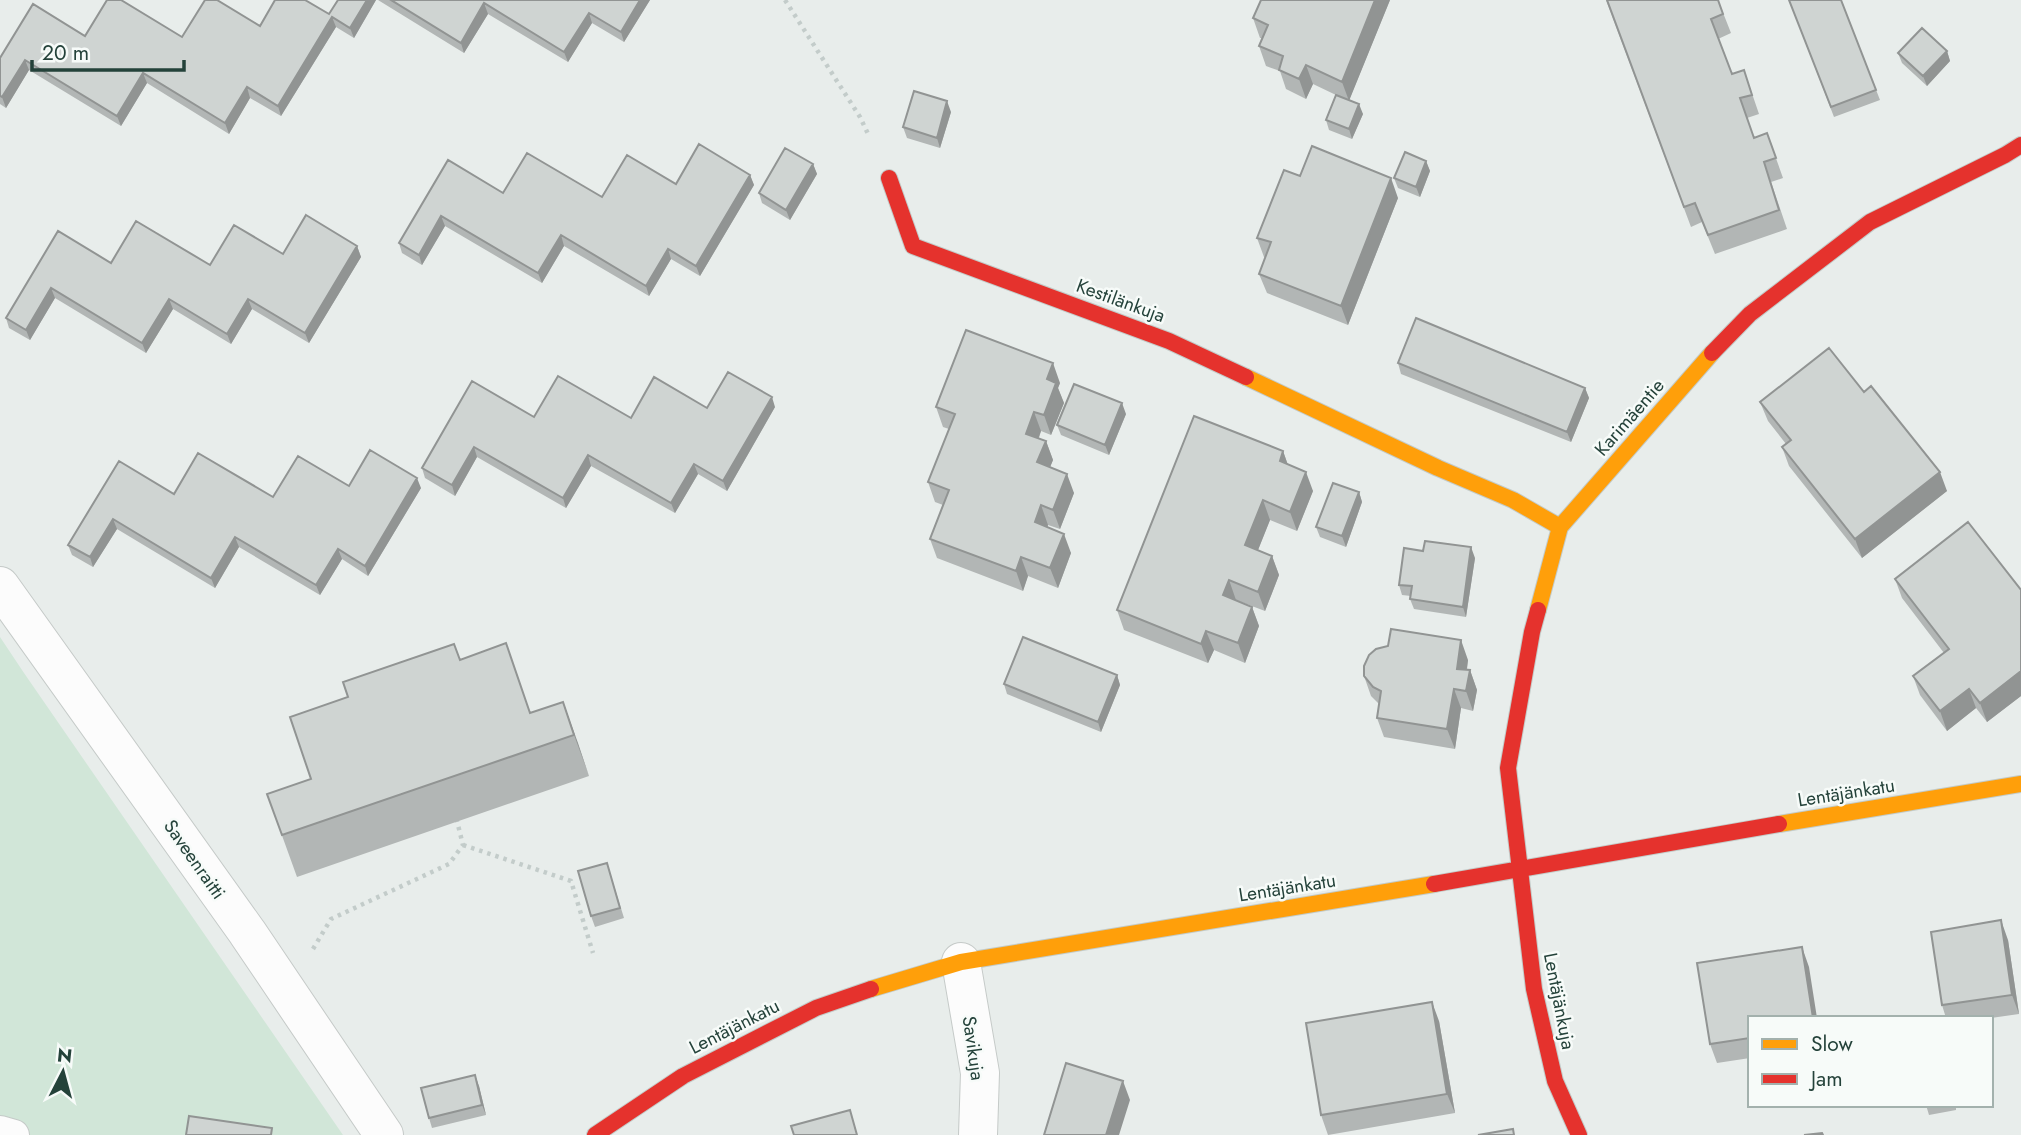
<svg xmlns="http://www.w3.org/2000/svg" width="2021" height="1135" font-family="Jost,sans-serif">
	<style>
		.green { fill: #d1e6d8 }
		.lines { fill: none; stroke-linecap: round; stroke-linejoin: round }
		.lane-casing { stroke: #c5cac8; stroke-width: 32 }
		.street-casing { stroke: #c5cac8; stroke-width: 40 }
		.slow-casing { stroke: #c3cbc8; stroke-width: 18 }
		.jam-casing { stroke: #c3cbc8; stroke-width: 18 }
		.path { stroke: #c3ccca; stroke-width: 4.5; stroke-dasharray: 3.5 5; stroke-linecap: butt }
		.lane { stroke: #fcfcfc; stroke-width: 30 }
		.street { stroke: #fcfcfc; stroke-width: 38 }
		.slow { stroke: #ff9f0a; stroke-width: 16 }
		.jam { stroke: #e5322d; stroke-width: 16 }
		.wall { fill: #b2b6b5 }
		.shaded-wall { fill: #919493 }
		.building { fill: #cfd4d2; stroke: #919493; stroke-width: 2 }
		.labels { text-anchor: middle; stroke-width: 5; stroke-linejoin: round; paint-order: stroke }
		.street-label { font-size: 19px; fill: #24423a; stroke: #f7fbf9 }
	</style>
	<rect width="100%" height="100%" fill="#e8edeb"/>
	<path class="green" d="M0 637 24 673 343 1135H0Z"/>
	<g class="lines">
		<g class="lane-casing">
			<path id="lane" d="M0 1131 14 1135"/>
		</g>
		<g class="street-casing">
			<path id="street" d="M0 586 247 932 384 1135
				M961 962 980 1073 978 1135"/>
		</g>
		<g class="slow-casing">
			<path id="slow" d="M1246 377 1438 468 1513 500 1560 527
				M1538 610 1560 527 1712 353
				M1779 824 2021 784
				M871 989 961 962 1434 884"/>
		</g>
		<g class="jam-casing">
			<path id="jam" d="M889 178 913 246 1169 341 1246 377
				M1712 353 1750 314 1870 222 2005 155 2021 145
				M1538 610 1532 632 1508 768 1534 989 1555 1081 1579 1135
				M1434 884 1779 824
				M595 1135 683 1076 816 1008 871 989"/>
		</g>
		<path class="path" d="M785 0 860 117 869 136
			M463 845 571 881 593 953
			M313 949 331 919 449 864 463 845 457 821"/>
		<use href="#lane" class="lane"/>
		<use href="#street" class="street"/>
		<use href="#slow" class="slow"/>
		<use href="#jam" class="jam"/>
	</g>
	<path class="wall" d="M338 0H376L354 38 336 27 281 116 250 98 229 134 147 83 121 126 29 70 6 108 0 104V58L85 36 182 37 329 14Z
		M378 0H650L624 42 592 23 568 62 488 14 464 53Z
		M1390 0 1349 100 1363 114 1352 139 1329 130 1326 120 1336 95 1313 84 1306 99 1286 89 1280 71 1266 66 1259 46 1262 38H1260L1253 18Z
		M1606 0H1718L1731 33 1718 39 1732 74 1744 70 1759 114 1747 118 1754 138 1767 133 1783 178 1771 182 1787 229 1715 254 1702 222 1691 227Z
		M1789 0H1841L1880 100 1834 117Z
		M1947 51 1950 61 1927 86 1902 63 1898 53Z
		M951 112 940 148 907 138 903 127Z
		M448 160 503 193 602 197 676 184 750 175 754 185 700 276 671 259 649 296 564 246 542 283 445 226 422 265 402 253 399 243Z
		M1426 161 1430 171 1420 197 1398 188 1394 178Z
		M813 164 817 174 790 220 762 203 759 193Z
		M1300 176 1398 198 1348 325 1267 293 1259 274 1266 257H1264L1257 238Z
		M58 231 111 263 210 265 283 254 357 246 361 257 309 343 252 309 231 344 173 309 146 353 55 298 30 340 9 328 6 318Z
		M1398 363 1585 388 1589 398 1571 442 1401 374Z
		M1060 383 1058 388 1064 403 1051 435 1041 431 1039 438 1046 441 1053 460 1050 467 1074 493 1060 529 1048 525 1047 527 1071 553 1058 588 1028 576 1023 591 937 558 930 539 943 505 935 502 928 482 949 429 943 427 936 407Z
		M1864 392 1947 491 1862 558 1789 466 1782 447 1786 444 1768 421 1760 402Z
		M775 407 727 491 698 474 675 513 591 466 566 508 477 457 455 496 425 478 422 468 534 417 631 418 707 408Z
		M1126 414 1109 455 1061 435 1057 425Z
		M1283 451 1288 465 1313 491 1297 531 1270 520 1258 550 1272 556 1279 575 1265 611 1236 600 1252 607 1259 626 1245 663 1214 650 1208 663 1124 630 1117 610Z
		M119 461 174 494 273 497 349 486 421 488 368 576 342 559 320 595 239 547 215 588 117 529 93 567 72 555 68 545Z
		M1359 492 1362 502 1346 547 1320 537 1316 527Z
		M1475 558 1466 617 1414 609 1410 599 1411 596 1402 595 1399 585Z
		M1895 579 2021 590V696L1987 722 1976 708 1947 731 1920 695 1913 676 1944 653 1902 598Z
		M460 660 531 713 563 702 589 776 297 877 267 794 311 779Z
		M1468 660 1467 670H1470L1477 690 1473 711 1461 708 1455 749 1384 737 1377 718 1379 704 1371 696 1364 676Z
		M1117 675 1120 685 1101 732 1007 694 1004 684Z
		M607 863 624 918 595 927 591 916Z
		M2008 940 2019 1014 1991 1018H1946L1942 1005Z
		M1809 967 1750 1018V1058L1717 1063 1710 1044Z
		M1439 1021 1455 1113 1328 1135 1321 1115Z
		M479 1086 486 1115 432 1128 429 1118Z
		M1926 1105H1956V1110L1929 1115Z"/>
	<path class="shaded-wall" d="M367 0H376L354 38 350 28Z
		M640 0H650L624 42 621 32Z
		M1375 0H1390L1349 101 1342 82Z
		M484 3 488 14 464 53 461 43Z
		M589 13 592 23 568 62 564 52Z
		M332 17 336 27 281 116 278 106Z
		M1947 51 1950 61 1927 86 1923 76Z
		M25 60 29 70 6 108 2 97Z
		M1306 65 1313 84 1306 99 1299 79Z
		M143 73 147 83 121 126 117 116Z
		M247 87 250 98 229 134 225 123Z
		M947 101 951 112 940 148 937 138Z
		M1359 104 1363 114 1352 139 1349 129Z
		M1426 161 1430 171 1420 197 1416 187Z
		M813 164 817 174 790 220 786 210Z
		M750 175 754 185 700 276 696 266Z
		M1391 178 1398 198 1348 325 1341 306Z
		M441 216 445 226 422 265 419 255Z
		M561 235 564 246 542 283 538 273Z
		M357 246 361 257 309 343 305 333Z
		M668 249 671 259 649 296 646 286Z
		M51 288 55 298 30 340 26 330Z
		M169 299 173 309 146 353 142 343Z
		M248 299 252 309 231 344 227 334Z
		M1053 363 1060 383 1058 388 1064 403 1051 435 1044 415 1047 379Z
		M1585 388 1589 398 1571 442 1567 432Z
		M772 397 775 407 727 491 723 481Z
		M1122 403 1126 414 1109 455 1105 445Z
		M1034 412 1041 431 1033 453 1026 434Z
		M1046 441 1053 460 1044 482 1037 462Z
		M474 447 477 457 455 496 452 485Z
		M1283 451 1290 471 1280 461Z
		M588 455 591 466 566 508 563 498Z
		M694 464 698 474 675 513 671 503Z
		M1306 472 1313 491 1297 531 1290 512Z
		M1940 472 1947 491 1862 558 1855 539Z
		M1067 474 1074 493 1060 529 1053 510Z
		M417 478 421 488 368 576 365 566Z
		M1359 492 1362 502 1346 547 1342 536Z
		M1263 500 1270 520 1252 565 1245 545Z
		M1041 505 1048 525 1042 542 1035 522Z
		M113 519 117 529 93 567 90 557Z
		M1064 534 1071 553 1058 588 1050 568Z
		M235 537 239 547 215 588 211 578Z
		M1471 547 1475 558 1466 617 1463 607Z
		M338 549 342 559 320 595 316 585Z
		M1272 556 1279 575 1265 611 1258 592Z
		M1021 557 1028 576 1023 591 1016 571Z
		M1229 580 1236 600 1223 595Z
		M1252 607 1259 626 1245 663 1238 643Z
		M1206 631 1214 650 1208 663 1201 644Z
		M1461 640 1468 660 1464 688 1457 669Z
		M1470 670 1477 690 1473 711 1466 691Z
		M2021 671V696L1987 722 1980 703Z
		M1117 675 1120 685 1101 732 1098 722Z
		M1454 689 1461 708 1455 749 1447 729Z
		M1969 689 1976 708 1947 731 1940 711Z
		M563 702 578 743 589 776 574 735Z
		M2001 920 2008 940 2019 1014 2012 995Z
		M1802 947 1809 967 1817 1018H1813Z
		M1432 1002 1439 1021 1455 1113 1447 1094Z
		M475 1075 479 1086 486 1115 482 1105Z
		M1123 1081 1130 1100 1119 1135H1106Z"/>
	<path class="building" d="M107 0H121L182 37 205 0H217L260 26 275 0H305L329 14 338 0H367L350 28 332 17 278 106 247 87 225 123 143 73 117 116 25 60 2 97 0 96V58L33 4 85 36Z
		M391 0H640L621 32 589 13 564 52 484 3 461 43Z
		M1261 0H1375L1342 82 1306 65 1299 79 1279 70 1283 56 1259 46 1268 25 1253 18Z
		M1607 0H1718L1723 14 1711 19 1732 74 1744 70 1752 95 1740 98 1754 138 1767 133 1776 158 1764 162 1779 210 1708 235 1695 203 1684 207Z
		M1789 0H1841L1876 90 1831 107Z
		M1922 28 1947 51 1923 76 1898 53Z
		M914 91 947 101 937 138 903 127Z
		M1336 95 1359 104 1349 129 1326 120Z
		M699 144 750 175 696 266 668 249 646 286 561 235 538 273 441 216 419 255 399 243 448 160 503 193 527 153 602 197 627 155 676 184Z
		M1312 146 1391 178 1341 306 1259 274 1271 242 1257 238 1284 170 1300 176Z
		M785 148 813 164 786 210 759 193Z
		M1405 152 1426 161 1416 187 1394 178Z
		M306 215 357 246 305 333 248 299 227 334 169 299 142 343 51 288 26 330 6 318 58 231 111 263 136 221 210 265 234 225 283 254Z
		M1416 318 1585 388 1567 432 1398 363Z
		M966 330 1053 363 1047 379 1056 383 1044 415 1034 412 1026 434 1046 441 1037 462 1067 474 1053 510 1041 505 1035 522 1064 534 1050 568 1021 557 1016 571 930 539 949 490 928 482 955 414 936 407Z
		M1829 348 1864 392 1871 386 1940 472 1855 539 1782 447 1791 440 1760 402Z
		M728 372 772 397 723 481 694 464 671 503 588 455 563 498 474 447 452 485 422 468 472 381 534 417 558 376 631 418 654 377 707 408Z
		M1074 384 1122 403 1105 445 1057 425Z
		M1194 416 1283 451 1280 461 1306 472 1290 512 1263 500 1245 545 1272 556 1258 592 1229 580 1223 595 1252 607 1238 643 1206 631 1201 644 1117 610Z
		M370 450 417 478 365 566 338 549 316 585 235 537 211 578 113 519 90 557 68 545 119 461 174 494 198 453 273 497 298 456 349 486Z
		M1333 483 1359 492 1342 536 1316 527Z
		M1968 522 2021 590V671L1980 703 1969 689 1940 711 1913 676 1949 649 1895 579Z
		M1425 541 1471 547 1463 607 1410 599 1412 586 1399 585 1404 548 1423 551Z
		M1391 629 1461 640 1457 669 1470 670 1466 691 1454 689 1447 729 1377 718 1381 691 1373 687 1364 676V666L1369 655 1376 649 1388 646Z
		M1023 637 1117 675 1098 722 1004 684Z
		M506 643 530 713 563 702 574 735 282 835 267 794 311 779 290 717 348 697 343 682 454 644 460 660Z
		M607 863 620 908 591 916 578 871Z
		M2001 920 2012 995 1942 1005 1931 932Z
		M1802 947 1813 1018H1750V1038L1710 1044 1697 963Z
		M1432 1002 1447 1094 1321 1115 1306 1023Z
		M1066 1063 1123 1081 1106 1135H1044Z
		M475 1075 482 1105 429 1118 421 1088Z
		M850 1110 857 1135H794L791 1126Z
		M189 1116 272 1128 271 1135H186Z
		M1513 1129 1514 1135H1478Z
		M1822 1133 1823 1135H1804Z"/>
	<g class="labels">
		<g class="street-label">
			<text transform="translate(1121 300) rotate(20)" y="7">Kestilänkuja</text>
			<text transform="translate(1629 417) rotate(-49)" y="7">Karimäentie</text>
			<text transform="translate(1846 792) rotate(-9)" y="7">Lentäjänkatu</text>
			<text transform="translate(195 859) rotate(55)" y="7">Saveenraitti</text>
			<text transform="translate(1287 887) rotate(-9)" y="7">Lentäjänkatu</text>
			<text transform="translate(1560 1001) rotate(79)" y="7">Lentäjänkuja</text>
			<text transform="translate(734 1026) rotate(-27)" y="7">Lentäjänkatu</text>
			<text transform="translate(974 1048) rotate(82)" y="7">Savikuja</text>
		</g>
	</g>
	<rect x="1748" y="1016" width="245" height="91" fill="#f7fbf9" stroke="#a3b1ad" stroke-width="2"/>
	<rect x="1762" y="1039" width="35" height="10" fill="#ff9f0a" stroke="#a3b1ad" stroke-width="2"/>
	<text x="1811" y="1051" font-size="21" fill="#24423a">Slow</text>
	<rect x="1762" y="1074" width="35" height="10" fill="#e5322d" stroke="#a3b1ad" stroke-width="2"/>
	<text x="1811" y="1086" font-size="21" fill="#24423a">Jam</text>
	<g transform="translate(63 1072) rotate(6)" stroke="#f7fbf9" stroke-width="5" paint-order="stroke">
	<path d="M0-5L12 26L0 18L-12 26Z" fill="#24423a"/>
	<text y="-10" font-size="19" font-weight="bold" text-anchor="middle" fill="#24423a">N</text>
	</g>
	<path d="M32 60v10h152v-10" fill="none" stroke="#24423a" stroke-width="3.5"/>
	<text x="42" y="60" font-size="21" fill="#24423a" stroke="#f7fbf9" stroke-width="5" paint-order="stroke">20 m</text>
</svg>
